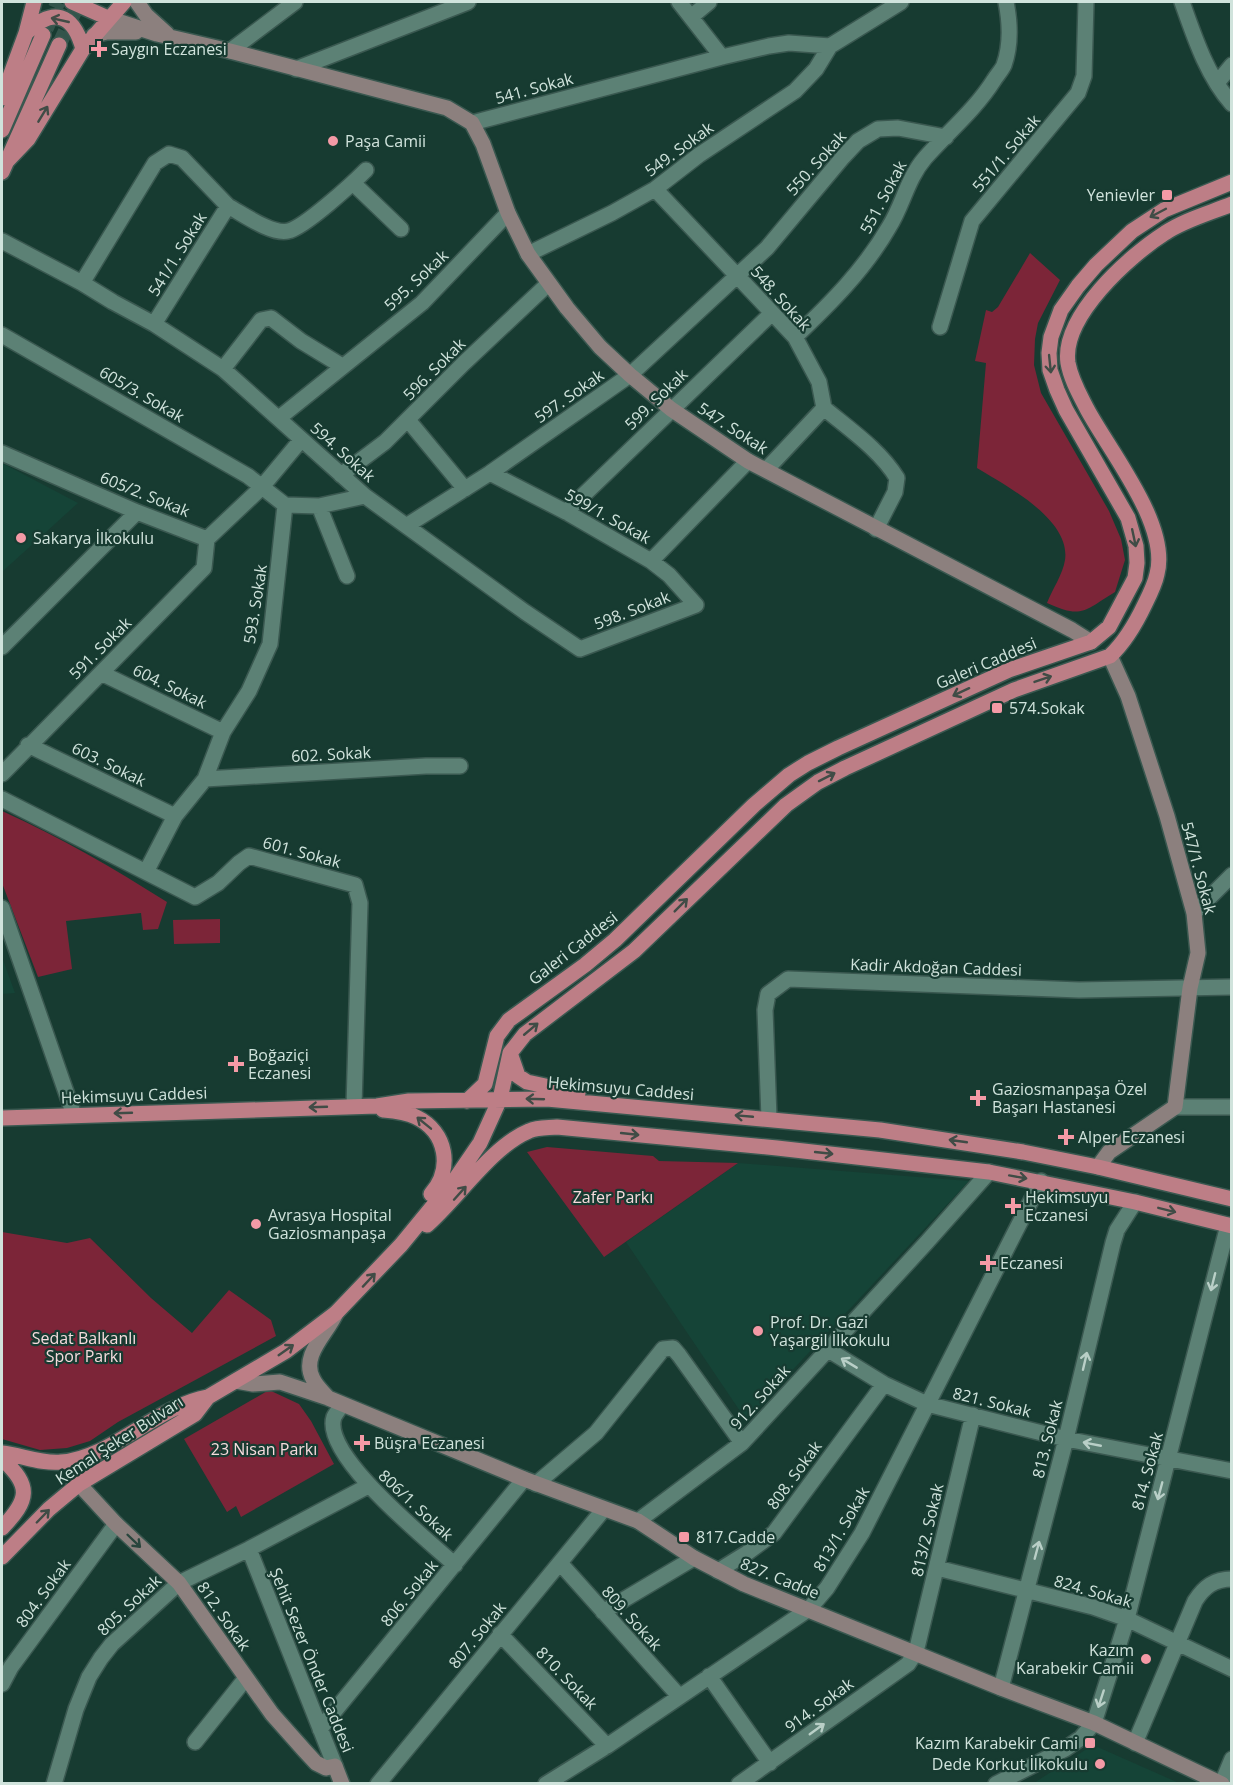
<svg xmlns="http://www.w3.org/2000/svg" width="1233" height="1785" font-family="'Open Sans',sans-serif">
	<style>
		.built { fill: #154437 }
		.green { fill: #7c2538 }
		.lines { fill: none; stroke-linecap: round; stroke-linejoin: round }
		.primary-tunnel { stroke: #33544b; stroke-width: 15; stroke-dasharray: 15 8; stroke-linecap: butt }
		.street-casing { stroke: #3a5850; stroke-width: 18 }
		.secondary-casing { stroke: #3a5850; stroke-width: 18 }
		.primary-casing { stroke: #3a5850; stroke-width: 18 }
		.street { stroke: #5c8175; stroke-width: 15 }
		.secondary { stroke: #8c807e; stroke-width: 15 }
		.primary { stroke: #bd7e86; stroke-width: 15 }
		.oneway { stroke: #404c46 }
		.oneway2 { stroke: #b9cfc7 }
		.oneway3 { stroke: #29453d }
		.poi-dot { fill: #f49aa6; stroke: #173b31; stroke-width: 2 }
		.labels { text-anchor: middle; stroke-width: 4.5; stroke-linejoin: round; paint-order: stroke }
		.poi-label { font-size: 16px; fill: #d0e3dc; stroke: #173b31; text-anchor: start }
		.street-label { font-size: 16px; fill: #d0e3dc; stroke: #173b31 }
		.park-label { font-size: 16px; fill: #f7dbdd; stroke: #173b31 }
	</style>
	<rect width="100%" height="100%" fill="#173b31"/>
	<path class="built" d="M2 463 78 503 2 572Z
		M2 957 15 993 2 994Z
		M738 1163 969 1181 746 1420 626 1242Z
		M1093 1745 1179 1783H1034Z"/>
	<path class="green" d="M1030 253 1060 280 1038 323 1035 339 1034 365 1041 393 1109 511 1121 539 1125 560 1115 592C1084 611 1082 619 1047 603 1052 590 1063 574 1065 560 1071 519 1006 486 977 468L986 363 975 361 986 310 992 312 998 307Z
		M2 811C60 837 113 868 167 902L158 929 143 930 141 913 66 921 72 969 38 977 2 883Z
		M220 919V943L174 944 173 920Z
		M547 1147 653 1156 659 1161 738 1163 604 1257 527 1152Z
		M2 1232 67 1243 90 1238 151 1298 192 1333 229 1290 271 1320 276 1336 118 1422 90 1441 67 1448 40 1450 2 1439Z
		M269 1390 299 1404 311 1421 334 1464 241 1517 236 1506 227 1512 184 1439Z"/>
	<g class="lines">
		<path class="primary-tunnel" d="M46 29 58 2
			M59 45 79 2"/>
		<g class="street-casing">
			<path id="street" d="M679 2 722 57
				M1182 2C1194 36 1207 76 1232 104
				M691 17 709 2
				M230 51 295 2
				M296 69 468 2
				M1217 83 1232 65
				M472 123 722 57 769 46 789 43 830 46 901 2
				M353 183 401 229
				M655 189 795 337 819 382 824 408 766 470
				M2 241 82 283 113 302 154 324 223 369 365 496 525 612 580 649 696 605 669 575 651 561 566 512 490 473
				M528 254 612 213 655 189 699 155 795 91 816 69 830 46
				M82 283 155 163 169 154 182 158 228 206
				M154 324 228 206C243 214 272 235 288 231 304 228 353 183 366 170
				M940 327 972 221 1078 93 1084 76 1086 2
				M2 335 248 476 285 505 319 506 365 496
				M795 337C830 304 865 269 889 227 903 205 907 179 925 158 948 132 975 110 994 80 997 75 1002 70 1004 65 1011 45 1010 22 1006 2
				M223 369 261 320 271 318 301 341 342 366
				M824 408C849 429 880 450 897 478L895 492 876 529
				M279 418 422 303 508 213
				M408 420 465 489
				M2 453 137 512 207 539 261 488 301 440
				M341 475 385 442 464 363 548 284
				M319 506 347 576
				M566 512 772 313
				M406 526 490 473 630 375 767 248 843 157 858 141 878 129 898 128 946 137
				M651 561 748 461
				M2 647 137 512
				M101 673 223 732
				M28 745 175 816
				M2 774 204 568 207 539
				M205 779 426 766H460
				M2 799 195 897 218 883 239 863 249 856 355 885 360 903 354 1106
				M147 870 175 816 205 779 223 732 249 691 270 644 285 505
				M2 908 74 1115
				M1194 913 1232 875
				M1175 1107H1232
				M769 1118 765 1010 768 994 788 979 1079 990 1232 987
				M827 1349 884 1384 927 1404 1066 1439 1232 1471
				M342 1405C340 1408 336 1413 334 1417 321 1455 428 1540 455 1565
				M536 1484 596 1433 663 1349 673 1348 679 1355 742 1443
				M638 1521 742 1443 927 1242 989 1172
				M249 1549 335 1766
				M560 1563 679 1696
				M937 1568 1093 1607 1127 1619 1232 1669
				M718 1571 747 1553 774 1533 884 1384
				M603 1612 694 1558
				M500 1634 607 1746
				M709 1676 770 1763
				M2 1684 11 1667 116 1524
				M1001 1688 1066 1439 1113 1243 1117 1230 1135 1202
				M320 1729 524 1479
				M195 1742 246 1678
				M1135 1743 1195 1601C1204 1587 1214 1579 1232 1579
				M1222 1783 1232 1759
				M54 1784 76 1709 89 1677 101 1658 112 1644 179 1583 249 1549 368 1486
				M378 1784 604 1509
				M546 1784 607 1746 809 1609 827 1588 862 1533 1041 1181
				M739 1784 908 1664 916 1652 973 1415
				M996 1784 1065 1749 1081 1738 1094 1723 1127 1619 1228 1225"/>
		</g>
		<g class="secondary-casing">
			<path id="secondary" d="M137 2 146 15 167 34
				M108 18 157 34 230 51 447 108 472 123 483 144 508 213 528 254 567 308 600 347 630 375 671 409 748 461 1072 630 1091 642
				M94 35 107 32H136
				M1098 1167 1109 1152 1175 1107 1190 988 1198 953 1194 913 1167 816 1128 696 1110 656
				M236 1381 253 1384 280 1382 328 1398 524 1479 638 1521 694 1558 744 1584 1001 1688 1094 1723 1222 1784
				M328 1398C323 1392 316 1386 313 1379 300 1355 328 1333 336 1313
				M79 1484 116 1524 179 1583 272 1714 304 1750 316 1763 326 1768 335 1766 342 1784"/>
		</g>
		<g class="primary-casing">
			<path id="primary" d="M72 2 108 18
				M26 33C53 7 73 13 83 49
				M2 98 26 33 34 2
				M2 130 43 35
				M8 160 28 139 83 49 124 2
				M2 172 59 45
				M510 1053 518 1076 527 1082 578 1093
				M467 1101 485 1084 497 1036 509 1020 585 965 615 940 754 805 789 775 808 763 838 748 1009 670 1091 642 1109 627 1135 578 1137 563 1136 546 1128 518 1066 410 1057 390 1050 370 1049 353 1051 337 1061 310 1078 286 1096 265 1132 231 1164 210 1232 182
				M383 1110C394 1111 406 1112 416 1117 447 1132 453 1169 431 1194
				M2 1118 377 1106 409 1101 547 1099 880 1130 1023 1152 1098 1167 1232 1199
				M427 1225C458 1198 492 1146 529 1131 538 1127 548 1128 557 1127L777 1148 989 1172 1135 1202 1232 1226
				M2 1453C21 1455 41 1464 61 1462 110 1459 157 1406 208 1397
				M2 1459C32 1486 29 1500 2 1528
				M2 1557 49 1509 79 1484 195 1414 208 1397 286 1351 336 1313 401 1245 456 1178 480 1143 500 1099 510 1053 525 1034 634 951 786 805 818 782 845 768 1014 690 1110 656C1126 641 1136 623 1145 604 1150 594 1155 584 1157 574 1170 525 1110 452 1087 409 1080 395 1071 380 1068 363 1061 317 1129 256 1165 233 1184 220 1210 213 1232 204"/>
		</g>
		<use href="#street" class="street"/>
		<use href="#secondary" class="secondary"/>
		<use href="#primary" class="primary"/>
	</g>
	<defs><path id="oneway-shaft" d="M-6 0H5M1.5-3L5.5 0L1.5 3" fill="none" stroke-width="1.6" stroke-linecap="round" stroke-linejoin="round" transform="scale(1.5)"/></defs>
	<g class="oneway">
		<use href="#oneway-shaft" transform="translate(60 20) rotate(-167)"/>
		<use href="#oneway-shaft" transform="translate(43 114) rotate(-59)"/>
		<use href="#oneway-shaft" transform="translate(1158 213) rotate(152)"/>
		<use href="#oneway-shaft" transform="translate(1050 364) rotate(84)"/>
		<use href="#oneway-shaft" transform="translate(1134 538) rotate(78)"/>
		<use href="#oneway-shaft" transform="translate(1043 679) rotate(-19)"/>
		<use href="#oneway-shaft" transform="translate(961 692) rotate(155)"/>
		<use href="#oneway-shaft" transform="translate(827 777) rotate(-27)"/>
		<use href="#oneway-shaft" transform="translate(681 905) rotate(-45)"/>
		<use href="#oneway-shaft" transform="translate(531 1029) rotate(-40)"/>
		<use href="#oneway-shaft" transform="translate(535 1099) rotate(-178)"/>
		<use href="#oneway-shaft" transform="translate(318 1107) rotate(178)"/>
		<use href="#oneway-shaft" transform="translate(123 1113) rotate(178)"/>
		<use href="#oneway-shaft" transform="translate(744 1116) rotate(-175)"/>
		<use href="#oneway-shaft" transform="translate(424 1123) rotate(-141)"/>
		<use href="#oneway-shaft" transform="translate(630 1134) rotate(6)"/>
		<use href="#oneway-shaft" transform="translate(958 1141) rotate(-172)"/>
		<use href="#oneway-shaft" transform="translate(824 1153) rotate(6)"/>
		<use href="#oneway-shaft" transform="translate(1018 1177) rotate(10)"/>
		<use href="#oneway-shaft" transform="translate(460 1193) rotate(-48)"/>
		<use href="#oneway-shaft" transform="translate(1167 1210) rotate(14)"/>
		<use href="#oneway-shaft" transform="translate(369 1280) rotate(-47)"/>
		<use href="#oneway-shaft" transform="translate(286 1350) rotate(-35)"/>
		<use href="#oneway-shaft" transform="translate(43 1516) rotate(-46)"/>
	</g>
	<g class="oneway2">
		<use href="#oneway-shaft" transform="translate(1213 1282) rotate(104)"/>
		<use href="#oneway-shaft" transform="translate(1085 1361) rotate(-77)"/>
		<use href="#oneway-shaft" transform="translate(849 1363) rotate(-149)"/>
		<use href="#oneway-shaft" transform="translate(1092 1444) rotate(-169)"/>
		<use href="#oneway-shaft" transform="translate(1160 1491) rotate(105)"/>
		<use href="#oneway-shaft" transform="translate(1037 1550) rotate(-75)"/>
		<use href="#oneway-shaft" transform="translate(1101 1699) rotate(108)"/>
		<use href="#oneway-shaft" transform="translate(817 1729) rotate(-36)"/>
	</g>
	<use class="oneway3" href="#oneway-shaft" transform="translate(134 1541) rotate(44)"/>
	<g class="poi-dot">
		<path d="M96 40h6v6h6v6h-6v6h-6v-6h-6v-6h6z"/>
		<circle cx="333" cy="141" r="6"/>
		<rect x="1161" y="189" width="12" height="12" rx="3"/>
		<circle cx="21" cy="538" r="6"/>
		<rect x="991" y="702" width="12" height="12" rx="3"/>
		<path d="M233 1055h6v6h6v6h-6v6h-6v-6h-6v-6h6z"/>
		<path d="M975 1089h6v6h6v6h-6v6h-6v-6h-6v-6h6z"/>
		<path d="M1063 1128h6v6h6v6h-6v6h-6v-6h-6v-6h6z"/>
		<path d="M1010 1197h6v6h6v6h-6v6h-6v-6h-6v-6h6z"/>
		<circle cx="256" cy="1224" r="6"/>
		<path d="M985 1254h6v6h6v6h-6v6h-6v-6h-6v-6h6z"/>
		<circle cx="758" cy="1331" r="6"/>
		<path d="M359 1434h6v6h6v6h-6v6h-6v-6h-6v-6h6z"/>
		<rect x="678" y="1531" width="12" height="12" rx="3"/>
		<circle cx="1146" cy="1659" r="6"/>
		<rect x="1084" y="1737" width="12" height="12" rx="3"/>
		<circle cx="1100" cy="1764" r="6"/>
	</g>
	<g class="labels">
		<g class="poi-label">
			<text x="111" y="55">Saygın Eczanesi</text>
			<text x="345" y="147">Paşa Camii</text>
			<text x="1155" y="201" text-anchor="end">Yenievler</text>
			<text x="33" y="544">Sakarya İlkokulu</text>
			<text x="1009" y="714">574.Sokak</text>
			<text x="248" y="1061">Boğaziçi<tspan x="248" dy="18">Eczanesi</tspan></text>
			<text x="992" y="1095">Gaziosmanpaşa Özel<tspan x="992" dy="18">Başarı Hastanesi</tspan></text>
			<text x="1078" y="1143">Alper Eczanesi</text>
			<text x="1025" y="1203">Hekimsuyu<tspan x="1025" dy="18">Eczanesi</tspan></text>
			<text x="268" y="1221">Avrasya Hospital<tspan x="268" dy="18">Gaziosmanpaşa</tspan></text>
			<text x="1000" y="1269">Eczanesi</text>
			<text x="770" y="1328">Prof. Dr. Gazi<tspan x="770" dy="18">Yaşargil İlkokulu</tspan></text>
			<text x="374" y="1449">Büşra Eczanesi</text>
			<text x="696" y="1543">817.Cadde</text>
			<text x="1134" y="1656" text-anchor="end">Kazım<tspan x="1134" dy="18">Karabekir Camii</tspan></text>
			<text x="1078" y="1749" text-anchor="end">Kazım Karabekir Cami</text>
			<text x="1088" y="1770" text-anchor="end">Dede Korkut İlkokulu</text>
		</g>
		<g class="street-label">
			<text transform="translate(534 88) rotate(-15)" y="6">541. Sokak</text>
			<text transform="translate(679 149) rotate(-36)" y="6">549. Sokak</text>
			<text transform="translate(1006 153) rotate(-50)" y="6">551/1. Sokak</text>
			<text transform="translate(816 163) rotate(-48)" y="6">550. Sokak</text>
			<text transform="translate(883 197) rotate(-62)" y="6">551. Sokak</text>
			<text transform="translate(177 254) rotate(-58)" y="6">541/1. Sokak</text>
			<text transform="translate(416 280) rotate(-43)" y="6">595. Sokak</text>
			<text transform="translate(781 298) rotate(48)" y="6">548. Sokak</text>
			<text transform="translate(434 369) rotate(-45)" y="6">596. Sokak</text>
			<text transform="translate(142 394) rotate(30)" y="6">605/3. Sokak</text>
			<text transform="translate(569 396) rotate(-35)" y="6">597. Sokak</text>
			<text transform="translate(656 399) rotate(-44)" y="6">599. Sokak</text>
			<text transform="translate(733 428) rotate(33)" y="6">547. Sokak</text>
			<text transform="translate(343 452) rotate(42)" y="6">594. Sokak</text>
			<text transform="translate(145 494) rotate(22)" y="6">605/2. Sokak</text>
			<text transform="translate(608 516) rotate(29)" y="6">599/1. Sokak</text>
			<text transform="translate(255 604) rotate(-81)" y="6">593. Sokak</text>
			<text transform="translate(632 610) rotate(-21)" y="6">598. Sokak</text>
			<text transform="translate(100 648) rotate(-45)" y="6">591. Sokak</text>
			<text transform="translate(986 663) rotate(-23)" y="6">Galeri Caddesi</text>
			<text transform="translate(170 686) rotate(26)" y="6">604. Sokak</text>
			<text transform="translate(331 754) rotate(-3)" y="6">602. Sokak</text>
			<text transform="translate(109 764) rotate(26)" y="6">603. Sokak</text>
			<text transform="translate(302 852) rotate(15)" y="6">601. Sokak</text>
			<text transform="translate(1199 868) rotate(75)" y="6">547/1. Sokak</text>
			<text transform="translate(573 948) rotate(-38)" y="6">Galeri Caddesi</text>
			<text transform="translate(936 967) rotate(2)" y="6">Kadir Akdoğan Caddesi</text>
			<text transform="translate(621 1088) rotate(5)" y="6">Hekimsuyu Caddesi</text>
			<text transform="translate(134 1095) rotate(-2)" y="6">Hekimsuyu Caddesi</text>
			<text transform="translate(760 1397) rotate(-48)" y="6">912. Sokak</text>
			<text transform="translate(992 1402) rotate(14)" y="6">821. Sokak</text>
			<text transform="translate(1047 1439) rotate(-76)" y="6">813. Sokak</text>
			<text transform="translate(119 1440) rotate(-33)" y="6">Kemal Şeker Bulvarı</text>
			<text transform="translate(1147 1471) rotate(-75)" y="6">814. Sokak</text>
			<text transform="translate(794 1475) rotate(-54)" y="6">808. Sokak</text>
			<text transform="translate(416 1505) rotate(43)" y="6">806/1. Sokak</text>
			<text transform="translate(841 1529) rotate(-60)" y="6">813/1. Sokak</text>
			<text transform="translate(927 1530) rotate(-77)" y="6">813/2. Sokak</text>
			<text transform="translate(780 1578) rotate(22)" y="6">827. Cadde</text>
			<text transform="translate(1093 1591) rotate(16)" y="6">824. Sokak</text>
			<text transform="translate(43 1593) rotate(-54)" y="6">804. Sokak</text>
			<text transform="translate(409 1593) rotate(-51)" y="6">806. Sokak</text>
			<text transform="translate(129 1605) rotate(-43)" y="6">805. Sokak</text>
			<text transform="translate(224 1616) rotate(55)" y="6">812. Sokak</text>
			<text transform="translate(632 1618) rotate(48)" y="6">809. Sokak</text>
			<text transform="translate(477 1635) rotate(-51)" y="6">807. Sokak</text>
			<text transform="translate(312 1660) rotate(68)" y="6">Şehit Sezer Önder Caddesi</text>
			<text transform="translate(567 1678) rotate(46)" y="6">810. Sokak</text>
			<text transform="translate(819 1705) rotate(-36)" y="6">914. Sokak</text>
		</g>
		<g class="park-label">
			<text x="613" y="1203">Zafer Parkı</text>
			<text x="84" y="1344">Sedat Balkanlı<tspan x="84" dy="18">Spor Parkı</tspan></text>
			<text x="264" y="1455">23 Nisan Parkı</text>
		</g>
	</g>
	<rect width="1233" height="1785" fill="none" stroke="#d0e3dc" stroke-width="6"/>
</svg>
